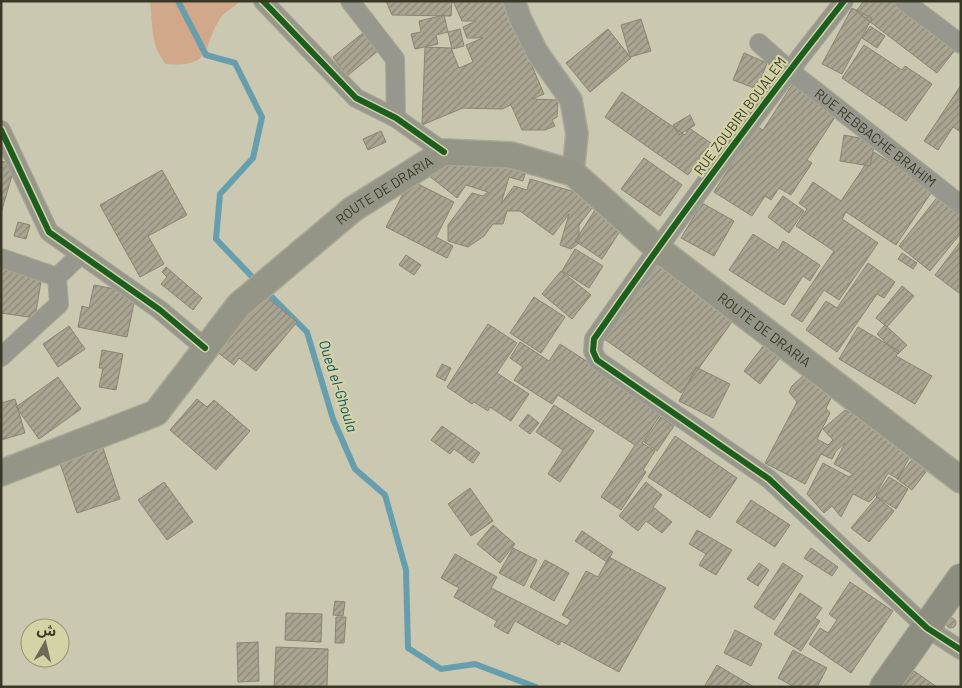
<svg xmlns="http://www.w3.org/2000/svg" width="962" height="688" font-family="Barlow,'Noto Sans Arabic',sans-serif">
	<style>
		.green { fill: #d1a88a }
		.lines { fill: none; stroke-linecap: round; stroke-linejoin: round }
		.stream { stroke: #669ead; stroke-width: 6 }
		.building { fill: url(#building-hatch); stroke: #898573 }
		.minor-casing { stroke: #a8a793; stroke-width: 20 }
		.tertiary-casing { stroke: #a8a793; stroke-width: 24 }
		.secondary-casing { stroke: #a8a793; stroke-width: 28 }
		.primary-casing { stroke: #a8a793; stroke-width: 30 }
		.minor { stroke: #97978d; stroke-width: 18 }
		.tertiary { stroke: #97978d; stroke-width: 21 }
		.secondary { stroke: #959587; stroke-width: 25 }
		.primary { stroke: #8e8e80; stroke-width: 28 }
		.cycleway-casing { stroke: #d4d3a5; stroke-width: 9 }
		.cycleway { stroke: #1b5e20; stroke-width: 6 }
		.labels { text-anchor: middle; stroke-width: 4.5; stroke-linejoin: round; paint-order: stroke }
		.street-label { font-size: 14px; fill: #393826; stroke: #d4d3a5 }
		.water-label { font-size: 15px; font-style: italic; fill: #0c5066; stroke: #d4d3a5 }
	</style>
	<defs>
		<pattern id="building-hatch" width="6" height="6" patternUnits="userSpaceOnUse" patternTransform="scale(1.25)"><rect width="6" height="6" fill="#aaa592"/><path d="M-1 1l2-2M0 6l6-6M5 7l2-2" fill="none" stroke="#8b8777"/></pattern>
	</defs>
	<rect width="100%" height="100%" fill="#cac8b0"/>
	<path class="green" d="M150 1H239V2C234 7 225 12 221 17 202 45 215 68 166 64 150 45 153 25 150 1Z"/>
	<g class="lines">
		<path class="stream" d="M178 1 206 55 235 63 262 117 253 158 220 194 216 239 257 282
			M266 291 307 332 333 419 355 469 385 495 406 570 408 648 441 669 475 664 536 687"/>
	</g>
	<path class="building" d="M386 1H452L451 16 392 15Z
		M453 1H504L544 94 532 99 558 100 557 117 552 120 555 126 545 130H522L511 105 502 109 463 108 422 125 425 47 451 48 459 68 473 62 466 45 483 38H467L463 27 476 21H462Z
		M864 1H903L959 45 937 73 856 11Z
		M852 8 872 18 842 74 822 64Z
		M444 15 448 32 436 35 438 44 415 49 411 34 421 32 419 21Z
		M641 19 651 51 630 57 621 25Z
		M870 26 885 36 877 48 862 38Z
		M460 29 464 46 452 49 448 32Z
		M608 29 631 58 590 92 566 63Z
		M363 33 378 51 347 76 333 57Z
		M864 45 902 70 905 66 932 84 906 121 842 78Z
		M744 53 767 63 757 89 733 80Z
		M794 82 839 111 807 160 812 163 791 195 779 188 771 200 765 196 752 216 714 192 756 126 763 130Z
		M961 85V132L953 127 938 150 924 141Z
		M622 92 685 135 689 128 711 143 688 175 605 117Z
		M690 115 695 125 679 135 673 125Z
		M381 131 386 142 368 150 363 139Z
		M844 135 875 141 870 166 840 161Z
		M874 152 933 190 896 245 846 212 842 219 878 243 839 300 824 290 802 322 791 315 834 251 796 226 807 209 799 203 813 182 841 201Z
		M644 158 682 185 660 216 621 189Z
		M1 161 15 165 1 213Z
		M446 162 527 168 523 181 509 177 501 204 514 186 527 190 530 179 599 199 579 225V243L571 249 560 245 569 214 553 235 520 211H507L503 224H493L484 236 468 247 448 241V225L472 193 483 196 488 192 466 185 457 198 428 175Z
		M162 170 187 215 148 236 164 264 140 277 100 205Z
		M410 180 454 202 436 237 453 246 447 258 386 227Z
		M939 195 961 213V233L930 271 899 246Z
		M783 196 804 211 789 233 768 217Z
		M702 203 734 221 714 256 681 238Z
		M595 210 622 228 602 259 575 241Z
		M18 222 30 225 26 239 14 236Z
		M753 234 778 250 783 241 820 265 810 281 803 276 784 305 729 270Z
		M961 241V290L959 293 935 275Z
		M575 249 603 266 589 288 562 271Z
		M651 250 739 312 681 393 593 331Z
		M902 253 917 263 913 269 898 259Z
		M406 255 421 265 414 275 399 265Z
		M868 263 895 282 884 298 877 294 837 352 806 330 826 301 837 308Z
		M166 267 202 298 193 310 161 284 167 277 162 272Z
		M1 269 42 275 35 318 1 313Z
		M561 271 591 295 572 319 542 294Z
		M94 285 136 293 127 337 78 327 82 306 89 308Z
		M902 286 914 296 887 327 876 318Z
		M263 294 297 322 256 371 239 358 234 365 216 351Z
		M534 297 565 317 541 353 510 333Z
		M488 324 517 343 497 373 529 394 511 421 490 407 488 411 474 402 472 404 447 387Z
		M885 325 907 345 898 354 877 334Z
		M69 326 85 349 58 367 43 344Z
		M858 327 899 351 896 356 932 376 915 404 839 359Z
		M767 341 783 354 760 384 744 371Z
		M520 342 549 361 560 344 663 411 642 443 655 451 643 470 646 472 621 510 601 497 635 445 558 395 552 404 514 380 523 367 510 358Z
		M102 350 123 354 116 390 99 387 103 368H99Z
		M442 364 451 368 445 381 436 376Z
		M696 367 730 384 713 418 679 401Z
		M806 373 836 389 826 408 830 413 817 439 828 445 833 440 823 429 845 410 915 447 898 479 888 473 875 496 869 502 853 494 841 517 832 506 824 513 807 494 823 463 849 477 853 474 834 464 845 443 836 451 832 459 821 454 805 484 765 463 797 402 789 392 792 386Z
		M58 377 81 409 39 439 16 407Z
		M15 399 25 433 1 440V403Z
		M197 399 207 407 214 400 250 431 216 470 170 430Z
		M554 405 594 431 560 482 548 474 563 450 536 432Z
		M528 414 539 423 530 434 519 426Z
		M661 417 674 426 657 451 644 442Z
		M442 426 480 453 473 463 454 449 450 454 431 440Z
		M675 436 737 478 710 518 648 477Z
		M103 448 120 499 77 513 60 463Z
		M914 457 929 468 912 490 897 479Z
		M889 477 908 489 896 509 876 496Z
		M164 482 193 522 167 540 138 500Z
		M646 482 662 495 653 507 672 522 662 533 646 521 638 531 619 516Z
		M470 488 493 521 471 536 448 504Z
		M877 497 894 511 869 542 851 528Z
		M751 500 790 525 775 547 736 522Z
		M493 525 515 544 500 563 477 544Z
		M697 530 732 550 716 575 699 565 706 554 689 544Z
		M582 531 613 552 607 562 575 541Z
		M513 548 537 560 524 586 499 573Z
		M811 548 838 567 832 576 804 558Z
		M455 554 497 577 491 588 567 626 571 620 562 615 586 571 598 577 609 557 666 588 619 672 561 641 559 645 515 621 508 634 494 626 497 621 454 597 459 588 441 578Z
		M545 560 569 573 554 601 530 587Z
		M759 563 769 570 758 586 747 579Z
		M783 563 803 576 774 620 754 607Z
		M850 582 893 611 851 673 809 644 820 628 828 633 837 620 829 614Z
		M800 593 822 608 815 618 820 621 801 651 774 634Z
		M335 601 345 602 343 616 333 615Z
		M286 613 322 614 321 642 285 640Z
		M336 617H346L344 643H335Z
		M946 623a5 5 0 1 1 10 0a5 5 0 1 1-10 0Z
		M735 630 762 644 751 666 724 653Z
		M258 642 259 681 238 682 237 643Z
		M276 647 328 649 327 687H274Z
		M793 650 827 668 817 687H790L791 685 778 678Z
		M717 665 754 687H704Z
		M914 671 937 687H903Z"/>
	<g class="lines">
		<g class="minor-casing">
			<g id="minor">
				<path d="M263 1 356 98 396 118 444 152"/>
				<path d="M350 1 395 59 396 118"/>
				<path d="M844 1C757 111 674 224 594 339L593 351 597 360 769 479 927 628 961 650"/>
				<path d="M904 1 961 44"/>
				<path id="s1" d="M759 43 789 70 961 205"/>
				<path d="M1 130 49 232 160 310 205 348"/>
				<path d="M1 258 57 277 59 304 1 357"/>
				<path d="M57 277 80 255"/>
			</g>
		</g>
		<g class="tertiary-casing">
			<path id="tertiary" d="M514 1 520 18 537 52 571 100 577 134 573 173"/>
		</g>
		<g class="secondary-casing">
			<g id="secondary">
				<path id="s2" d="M1 473 156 413 239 305 353 209 444 152 511 155 573 173 657 248 961 480"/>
			</g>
		</g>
		<g class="primary-casing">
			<path id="primary" d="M884 687 961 578"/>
		</g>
		<use href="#minor" class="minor"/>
		<use href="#tertiary" class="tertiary"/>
		<use href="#secondary" class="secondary"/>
		<use href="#primary" class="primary"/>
		<g class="cycleway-casing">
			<path id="cycleway" d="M263 1 356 98 396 118 444 152
				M844 1C757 111 674 224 594 339L593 351 597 360 769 479 927 628 961 650
				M1 130 49 232 160 310 205 348"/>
		</g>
		<use href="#cycleway" class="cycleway"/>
	</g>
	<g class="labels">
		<g class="street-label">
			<text transform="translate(740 116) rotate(-53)" y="5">RUE ZOUBIRI BOUALEM</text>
			<text dy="5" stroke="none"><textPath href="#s1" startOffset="150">RUE REBBACHE BRAHIM</textPath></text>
			<text dy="5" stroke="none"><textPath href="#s2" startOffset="488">ROUTE DE DRARIA</textPath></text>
			<text dy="5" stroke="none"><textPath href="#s2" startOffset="938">ROUTE DE DRARIA</textPath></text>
		</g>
		<g class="water-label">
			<text transform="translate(338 386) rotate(72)" y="5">Oued el-Ghoula</text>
		</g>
	</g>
	<rect width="962" height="688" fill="none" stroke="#393826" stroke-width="5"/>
	<g transform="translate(45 643) rotate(8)"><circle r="24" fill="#d4d3a5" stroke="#969572"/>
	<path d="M0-4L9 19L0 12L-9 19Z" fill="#6c6a56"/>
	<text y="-8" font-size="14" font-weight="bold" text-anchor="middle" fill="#393826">ش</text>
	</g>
</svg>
